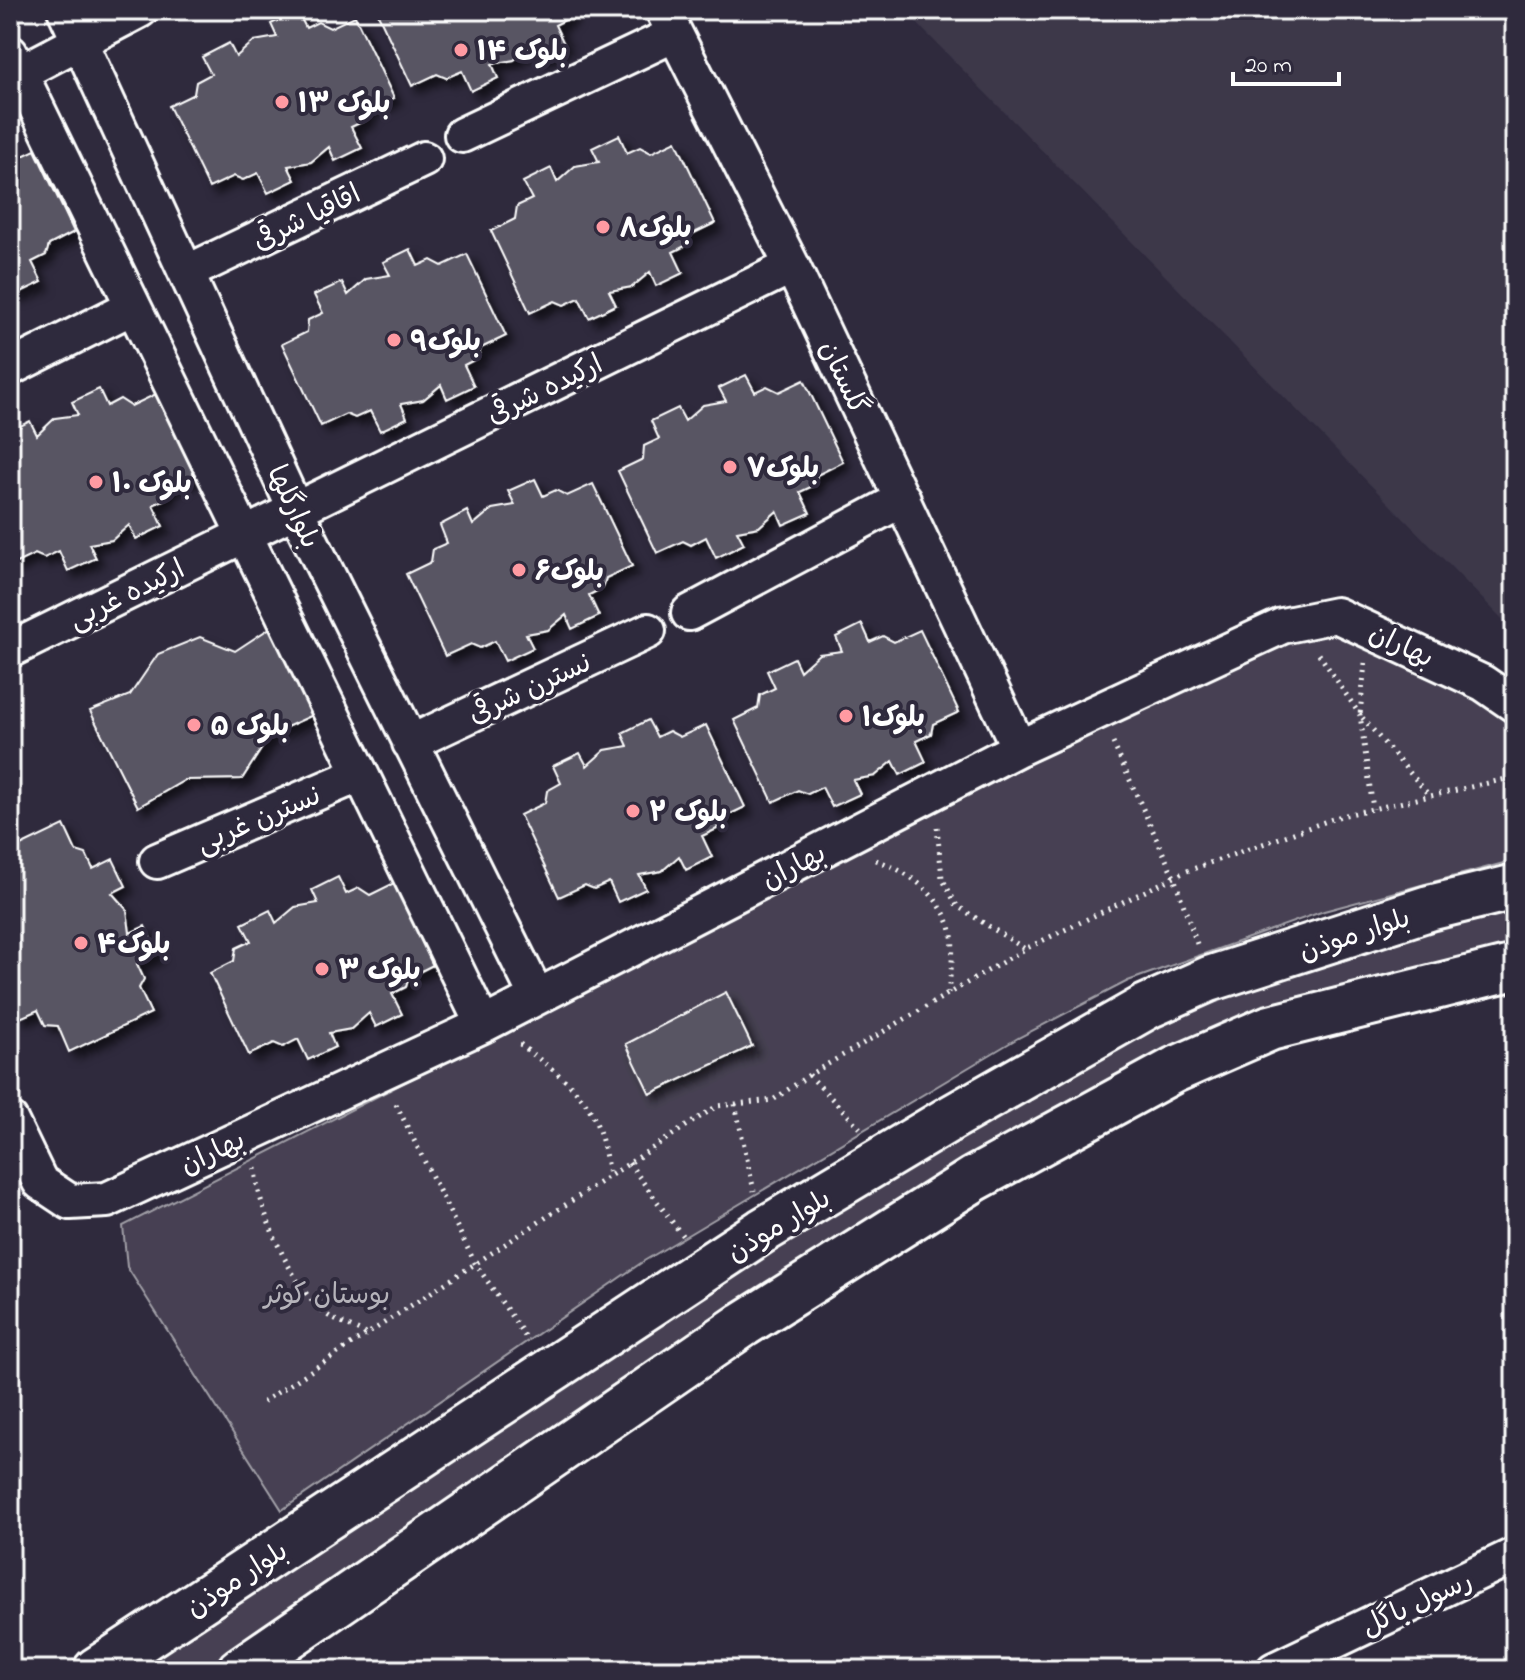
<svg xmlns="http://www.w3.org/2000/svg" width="1525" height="1680" font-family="'Indie Flower','Playpen Sans Arabic',sans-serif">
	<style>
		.built { fill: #3c3749 }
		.green { fill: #464152; stroke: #a2a0a8; stroke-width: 2 }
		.building { fill: #595564; stroke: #fff; stroke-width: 2; filter: url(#shadow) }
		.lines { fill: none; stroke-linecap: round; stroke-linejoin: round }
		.minor-casing { stroke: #fff; stroke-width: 40 }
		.primary-casing { stroke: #fff; stroke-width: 50 }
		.path { stroke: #fff; stroke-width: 5; stroke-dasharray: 2 6; stroke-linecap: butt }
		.minor { stroke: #2f2a3d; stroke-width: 34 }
		.primary { stroke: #2f2a3d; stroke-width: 44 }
		.poi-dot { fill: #ff9aa2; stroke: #2f2a3d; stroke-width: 3 }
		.labels { text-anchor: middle; stroke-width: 8; stroke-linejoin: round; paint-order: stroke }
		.poi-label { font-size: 28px; font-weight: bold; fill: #fff; stroke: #2f2a3d; text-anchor: start }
		.street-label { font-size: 28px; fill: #fff; stroke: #2f2a3d }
		.park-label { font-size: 28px; fill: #b5b3ba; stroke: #2f2a3d }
	</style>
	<defs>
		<filter id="shadow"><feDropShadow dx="7" dy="7" stdDeviation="4" flood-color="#0009"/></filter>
	</defs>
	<rect width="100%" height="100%" fill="#2f2a3d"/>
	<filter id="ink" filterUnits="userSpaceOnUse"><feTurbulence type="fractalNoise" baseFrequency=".0125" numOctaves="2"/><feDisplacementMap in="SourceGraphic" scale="16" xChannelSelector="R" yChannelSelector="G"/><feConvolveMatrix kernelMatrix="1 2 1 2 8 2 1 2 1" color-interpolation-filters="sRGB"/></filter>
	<g filter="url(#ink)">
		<path class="built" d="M904 10H1515V632Z"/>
		<path class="green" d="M1335 627 1478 699 1515 725V860L1324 911 1128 981 1018 1038 644 1261 282 1510 127 1267 123 1226 1037 760 1291 637Z
			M1515 908V945L1269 1013 226 1670H117L780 1234 1149 1023 1296 969Z"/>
		<path class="building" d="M376 10H572L569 18 555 25 565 46 538 59 532 45 514 60 492 64 498 78 471 91 462 71 446 78 437 74 412 86Z
			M297 11 306 28 318 22 330 28 355 16 394 98 369 110 366 120 351 127 362 148 335 161 329 147 311 162 288 166 295 180 268 193 258 173 243 180 234 176 209 188 169 106 194 94 196 82 211 74 202 57 229 43 236 57 254 41 277 37 271 24Z
			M619 135 627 153 640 147 651 153 676 141 715 223 690 235 687 245 673 252 683 273 656 286 650 272 632 287 609 291 616 305 589 318 579 298 564 305 555 301 530 313 491 231 515 219 517 206 532 199 523 182 551 168 557 182 575 166 599 162 592 148Z
			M35 150 74 232 49 245 46 255 32 262 42 282 15 295 10 284V162Z
			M410 249 418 266 431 260 442 266 467 254 506 336 481 348 478 358 464 365 474 386 447 399 441 385 423 400 401 404 407 418 380 431 370 411 355 418 346 414 321 426 282 344 307 332 308 320 323 313 314 295 342 282 348 295 366 279 390 275 383 262Z
			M746 375 755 392 767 386 779 392 804 380 843 462 817 475 815 485 800 492 810 513 783 525 777 511 759 527 737 531 744 544 716 558 706 537 691 545 683 541 657 553 618 471 643 459 644 446 659 439 651 421 678 408 685 421 703 405 726 401 719 388Z
			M99 389 107 406 120 399 131 406 156 394 195 476 170 488 167 498 153 505 163 526 136 539 129 525 112 540 89 544 96 558 68 571 59 551 44 558 35 554 10 566V431L30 421 37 435 55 418 78 415 72 402Z
			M535 479 543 496 556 490 567 496 593 484 632 566 606 578 603 588 589 595 599 616 572 629 566 615 548 630 526 634 533 648 505 661 495 641 480 648 471 644 445 656 406 574 431 562 433 549 447 543 440 525 467 511 473 525 492 509 515 505 508 491Z
			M862 624 870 642 883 636 894 642 920 630 959 712 933 724 931 734 916 741 926 762 900 775 893 761 875 776 853 780 860 794 832 807 822 787 808 794 798 790 773 802 734 720 758 708 760 695 775 688 767 671 794 658 800 671 819 654 842 651 836 637Z
			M270 628 313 715 271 734 242 779 185 780 138 807 90 711 130 695 158 654 200 637 235 651Z
			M648 720 657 737 669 731 680 737 706 725 745 807 720 819 717 829 702 836 712 857 686 870 679 856 662 871 639 875 646 889 618 902 609 882 594 889 585 885 559 897 520 815 545 803 547 791 561 783 553 766 580 753 587 766 605 750 628 746 622 733Z
			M64 825 76 851 86 854 93 869 113 859 126 886 112 893 127 910 130 933 145 926 157 954 137 964 144 979 139 988 151 1013 69 1052 58 1026 45 1025 38 1010 20 1018 10 995V989L21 984 10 973V851Z
			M338 877 346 894 359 888 370 895 396 882 435 964 409 977 406 987 392 994 402 1014 376 1027 369 1013 351 1029 329 1033 335 1047 308 1060 298 1039 283 1047 274 1043 249 1055 210 973 234 961 236 948 251 941 242 924 270 910 276 923 295 907 318 903 312 890Z
			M726 992 752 1046 650 1094 626 1044Z"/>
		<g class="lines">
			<g class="minor-casing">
				<path id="minor" d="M65 10 296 511 537 997
					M663 10 792 266 1019 748
					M10 53 483 1025
					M10 78 140 10
					M462 135 675 34
					M188 272 424 159
					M10 368 132 307
					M689 613 903 499
					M10 650 792 266
					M410 743 648 631
					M157 861 358 775
					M10 1120 40 1182 70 1202 107 1200 483 1025 1019 748 1282 626 1336 615 1483 683 1515 705
					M1274 1670 1515 1555"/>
			</g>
			<g class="primary-casing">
				<path id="primary" d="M96 1670 762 1231 951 1118 1148 1006 1209 979 1429 908 1515 887
					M240 1670 744 1324 974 1179 1174 1070 1270 1028 1515 967"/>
			</g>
			<path class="path" d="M1319 654 1360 715 1373 809
				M1365 663 1360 715 1429 795
				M1113 743 1174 877 1197 944
				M1511 778 1515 792
				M937 827 942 878 957 906 1025 949
				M876 860C907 871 937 892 949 924 957 944 950 972 948 993
				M520 1044C578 1090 598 1099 609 1176
				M809 1075 860 1128
				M396 1104 475 1263 527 1339
				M735 1104 754 1191
				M629 1163 684 1238
				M255 1168C257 1207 291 1284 322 1311 333 1321 352 1327 366 1334
				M263 1402 717 1106 773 1100 809 1075 1025 949 1187 871 1341 816 1515 777"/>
			<use href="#minor" class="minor"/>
			<use href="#primary" class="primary"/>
		</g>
	</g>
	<g class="poi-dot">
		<circle cx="461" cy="50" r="8"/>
		<circle cx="282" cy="102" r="8"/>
		<circle cx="603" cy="227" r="8"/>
		<circle cx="394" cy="340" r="8"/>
		<circle cx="730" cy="467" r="8"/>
		<circle cx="96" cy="482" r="8"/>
		<circle cx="519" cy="570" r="8"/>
		<circle cx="846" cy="716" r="8"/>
		<circle cx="194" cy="725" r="8"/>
		<circle cx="633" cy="811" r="8"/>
		<circle cx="81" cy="943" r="8"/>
		<circle cx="322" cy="969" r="8"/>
	</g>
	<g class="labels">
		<g class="poi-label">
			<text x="477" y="60">بلوک ۱۴</text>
			<text x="298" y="112">بلوک ۱۳</text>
			<text x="619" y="237">بلوک۸</text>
			<text x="410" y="350">بلوک۹</text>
			<text x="746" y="477">بلوک۷</text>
			<text x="112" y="492">بلوک ۱۰</text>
			<text x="535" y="580">بلوک۶</text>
			<text x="862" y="726">بلوک۱</text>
			<text x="210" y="735">بلوک ۵</text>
			<text x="649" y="821">بلوک ۲</text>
			<text x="97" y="953">بلوک۴</text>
			<text x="338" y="979">بلوک ۳</text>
		</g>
		<g class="street-label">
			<text transform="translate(306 216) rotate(-26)" y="10">اقاقیا شرقی</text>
			<text transform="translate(845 377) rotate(65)" y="10">گلستان</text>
			<text transform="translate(544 388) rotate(-26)" y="10">ارکیده شرقی</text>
			<text transform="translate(295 506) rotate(65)" y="10">بلوارگلها</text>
			<text transform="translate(126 593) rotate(-26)" y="10">ارکیده غربی</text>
			<text transform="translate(1402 644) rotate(25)" y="10">بهاران</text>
			<text transform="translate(529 687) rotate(-25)" y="10">نسترن شرقی</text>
			<text transform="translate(258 818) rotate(-23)" y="10">نسترن غربی</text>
			<text transform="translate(793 865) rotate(-27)" y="10">بهاران</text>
			<text transform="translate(1354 933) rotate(-18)" y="10">بلوار موذن</text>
			<text transform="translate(212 1151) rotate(-25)" y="10">بهاران</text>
			<text transform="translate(778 1224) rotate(-31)" y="10">بلوار موذن</text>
			<text transform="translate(236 1578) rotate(-33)" y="10">بلوار موذن</text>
			<text transform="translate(1416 1602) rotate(-25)" y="10">رسول باگل</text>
		</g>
		<g class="park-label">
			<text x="327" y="1303">بوستان کوثر</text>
		</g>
	</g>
	<rect width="1525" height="1680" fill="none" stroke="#2f2a3d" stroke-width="40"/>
	<rect x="20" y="20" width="1485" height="1640" fill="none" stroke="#fff" stroke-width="3" filter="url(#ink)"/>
	<path d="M1233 72v12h106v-12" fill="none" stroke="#ffffff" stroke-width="4"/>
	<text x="1245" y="72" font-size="24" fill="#ffffff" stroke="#2f2a3d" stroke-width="6" paint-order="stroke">20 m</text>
</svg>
